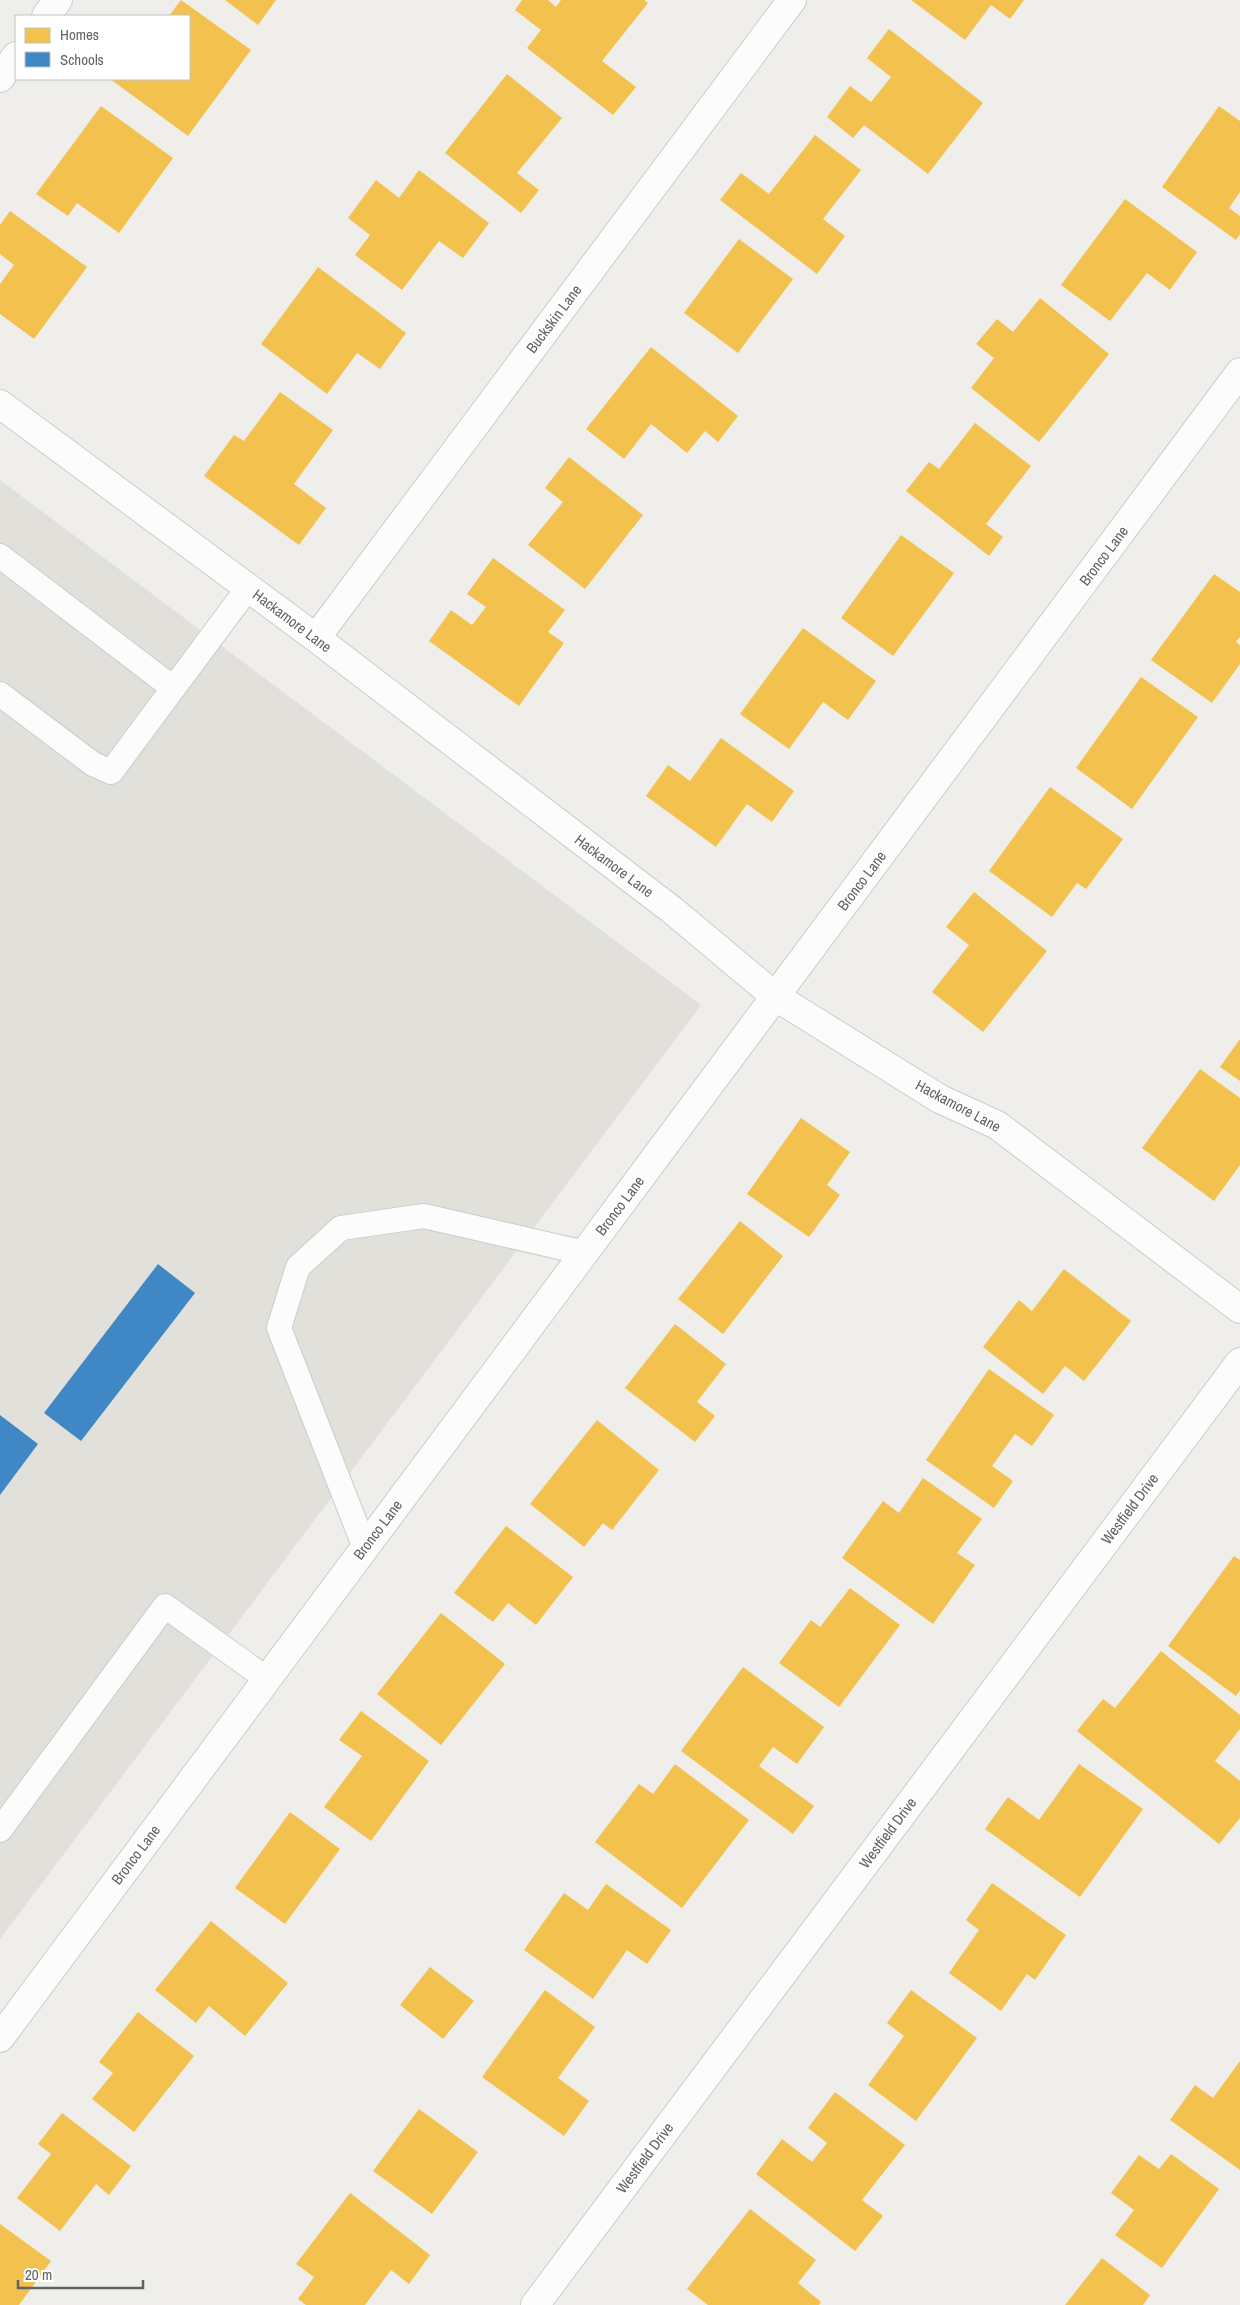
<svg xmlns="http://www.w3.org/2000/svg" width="1240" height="2305" font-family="'Archivo Narrow',sans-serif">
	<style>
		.education { fill: #e2e0da }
		.homes { fill: #f2c14e }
		.schools { fill: #3f88c5 }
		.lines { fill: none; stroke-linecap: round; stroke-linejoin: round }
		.lane-casing { stroke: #cbcccc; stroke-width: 26 }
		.street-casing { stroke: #cbcccc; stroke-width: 30 }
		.lane { stroke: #fdfcfc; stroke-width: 24 }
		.street { stroke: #fdfcfc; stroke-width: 28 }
		.labels { text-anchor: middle; stroke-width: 5; stroke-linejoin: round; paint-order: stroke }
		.street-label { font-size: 15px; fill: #5f6368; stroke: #fff }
	</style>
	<rect width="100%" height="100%" fill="#efeeea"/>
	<path class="education" d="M0 480 701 1005 0 1939Z"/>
	<path class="homes" d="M181 0 251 50 188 136 110 79H189V16H169Z
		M225 0H276L258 25Z
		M522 0H548L556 7 561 0H644L648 3 602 61 636 87 613 115 527 48 541 30 515 10Z
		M911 0H1024L1010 19 991 5 965 40Z
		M889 29 983 103 928 174 864 125 853 138 827 117 850 86 871 102 891 77 867 58Z
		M507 74 562 118 517 173 539 190 521 213 445 153Z
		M101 106 173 158 119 233 77 203 68 216 36 194Z
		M1219 106 1240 121V192L1229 208 1240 216V234L1236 240 1162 187Z
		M815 135 861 170 823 219 845 236 817 274 720 200 741 173 769 194Z
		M419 170 489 223 463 258 439 241 402 290 355 255 370 235 348 218 376 180 399 198Z
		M1125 199 1197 252 1170 290 1147 273 1110 321 1061 285Z
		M10 211 87 267 34 339 0 314V284L14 265 0 254V225Z
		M739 239 793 279 738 353 684 313Z
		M318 267 406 333 380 369 357 353 327 394 261 344Z
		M1040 298 1109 354 1039 442 971 388 994 358 976 344 997 319 1013 332Z
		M651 347 738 416 718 442 705 431 687 453 651 424 624 459 586 429Z
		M280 392 333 430 294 484 326 508 299 545 204 476 234 435 244 441Z
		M975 423 1031 466 986 524 1003 537 989 556 906 491 929 462 939 469Z
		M569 457 643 515 585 589 528 545 563 502 545 488Z
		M901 535 954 573 893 656 841 618Z
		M493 558 565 610 548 632 564 643 519 706 429 641 451 610 472 625 486 607 467 594Z
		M1214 574 1240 592V637L1236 642 1240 645V664L1212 703 1151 660Z
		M803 628 876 681 848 720 823 702 789 749 740 714Z
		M1141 677 1198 717 1132 809 1076 768Z
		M721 738 794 791 772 822 747 804 716 847 646 796 668 765 690 781Z
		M1050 787 1123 839 1086 889 1077 883 1052 917 989 871Z
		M974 892 1047 951 983 1032 932 992 969 945 946 927Z
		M1240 1039V1081L1220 1067Z
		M1200 1069 1240 1098V1165L1214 1201 1142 1148Z
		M801 1118 850 1152 827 1185 840 1195 809 1237 747 1194Z
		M740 1221 783 1256 723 1334 678 1299Z
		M1064 1269 1131 1321 1084 1381 1065 1366 1043 1394 983 1347 1019 1300 1032 1311Z
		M675 1324 726 1364 697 1402 715 1416 695 1442 625 1388Z
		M989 1369 1054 1415 1032 1446 1015 1434 992 1466 1013 1481 994 1508 926 1460Z
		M597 1420 659 1470 612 1530 603 1523 584 1547 530 1504Z
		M923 1478 982 1519 957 1553 975 1565 933 1624 842 1558 883 1501 899 1513Z
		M506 1526 573 1577 536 1625 508 1603 493 1622 454 1593Z
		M1234 1556 1240 1560V1690L1236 1696 1168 1646Z
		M850 1588 900 1625 839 1707 779 1663 811 1620 820 1627Z
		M441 1613 505 1664 441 1745 377 1694Z
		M1161 1651 1240 1715V1729L1215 1761 1240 1781V1818L1219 1844 1077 1731 1103 1699 1115 1708Z
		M743 1667 824 1727 797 1764 773 1747 759 1766 814 1806 793 1834 681 1751Z
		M361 1711 429 1761 371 1841 324 1807 362 1756 339 1740Z
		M675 1764 749 1820 682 1908 595 1842 639 1784 653 1794Z
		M1079 1764 1143 1809 1080 1897 985 1829 1008 1797 1039 1820Z
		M290 1812 340 1849 285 1924 235 1888Z
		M992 1883 1066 1935 1035 1980 1027 1974 1001 2011 949 1973 979 1930 966 1920Z
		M606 1884 671 1930 647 1964 627 1950 593 1999 524 1950 564 1893 588 1910Z
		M211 1921 288 1983 245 2036 209 2006 196 2023 155 1990Z
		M430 1967 474 2001 443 2039 400 2005Z
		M545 1990 595 2027 558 2078 589 2101 564 2136 482 2077Z
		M911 1990 977 2038 916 2121 868 2085 904 2036 887 2023Z
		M138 2012 194 2056 134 2132 92 2099 113 2073 99 2062Z
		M1240 2061V2170L1170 2120 1195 2085 1213 2098Z
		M835 2092 905 2145 862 2200 883 2216 855 2251 756 2174 782 2139 812 2162 827 2143 808 2128Z
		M419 2109 478 2152 432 2214 373 2171Z
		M62 2113 131 2166 109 2195 96 2184 60 2231 17 2198 51 2154 38 2144Z
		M1171 2154 1219 2189 1162 2268 1115 2235 1134 2210 1111 2193 1139 2155 1159 2169Z
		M350 2193 430 2255 409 2284 391 2270 365 2305H306L298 2299 314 2277 296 2264Z
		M750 2209 816 2260 798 2283 821 2302 819 2305H708L687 2289Z
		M0 2224 51 2261 19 2305H0Z
		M1102 2258 1150 2295 1143 2305H1065Z"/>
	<path class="schools" d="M158 1264 195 1293 81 1441 44 1413Z
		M0 1415 38 1444 0 1495Z"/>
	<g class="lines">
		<g class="lane-casing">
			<path id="lane" d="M0 556 173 688
				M0 694 93 764 111 772 248 588
				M365 1548 279 1328 298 1267 341 1228 424 1216 585 1253
				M0 1830 165 1606 267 1679"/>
		</g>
		<g class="street-casing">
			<path id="street" d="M46 16 58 0
				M0 78 16 56
				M0 404 316 638 672 910 776 997 940 1099 997 1125 1240 1309
				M316 638 792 0
				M0 2038 1240 372
				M535 2305 1240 1362"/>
		</g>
		<use href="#lane" class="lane"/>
		<use href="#street" class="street"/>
	</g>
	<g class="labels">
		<g class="street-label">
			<text transform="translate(554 319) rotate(-53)" y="5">Buckskin Lane</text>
			<text transform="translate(1104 556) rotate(-53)" y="5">Bronco Lane</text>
			<text transform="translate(292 621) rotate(37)" y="5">Hackamore Lane</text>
			<text transform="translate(614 866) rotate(37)" y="5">Hackamore Lane</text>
			<text transform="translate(862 881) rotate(-53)" y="5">Bronco Lane</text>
			<text transform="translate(958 1106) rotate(28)" y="5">Hackamore Lane</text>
			<text transform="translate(620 1206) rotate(-53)" y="5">Bronco Lane</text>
			<text transform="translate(1130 1509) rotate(-53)" y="5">Westfield Drive</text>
			<text transform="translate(378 1530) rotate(-53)" y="5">Bronco Lane</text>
			<text transform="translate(888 1833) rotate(-53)" y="5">Westfield Drive</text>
			<text transform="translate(136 1855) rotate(-53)" y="5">Bronco Lane</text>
			<text transform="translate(645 2158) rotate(-53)" y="5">Westfield Drive</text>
		</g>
	</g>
	<rect x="15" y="15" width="175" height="65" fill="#ffffff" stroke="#bfc1c3"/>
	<rect x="25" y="28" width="25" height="15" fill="#f2c14e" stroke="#bfc1c3"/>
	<text x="60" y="40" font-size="15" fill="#5f6368">Homes</text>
	<rect x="25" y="52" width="25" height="15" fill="#3f88c5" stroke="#bfc1c3"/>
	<text x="60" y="65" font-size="15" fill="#5f6368">Schools</text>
	<path d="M18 2280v8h125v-8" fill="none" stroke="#5f6368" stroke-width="2.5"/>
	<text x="25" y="2280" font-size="15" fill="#5f6368" stroke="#ffffff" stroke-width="4" paint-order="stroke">20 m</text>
</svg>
